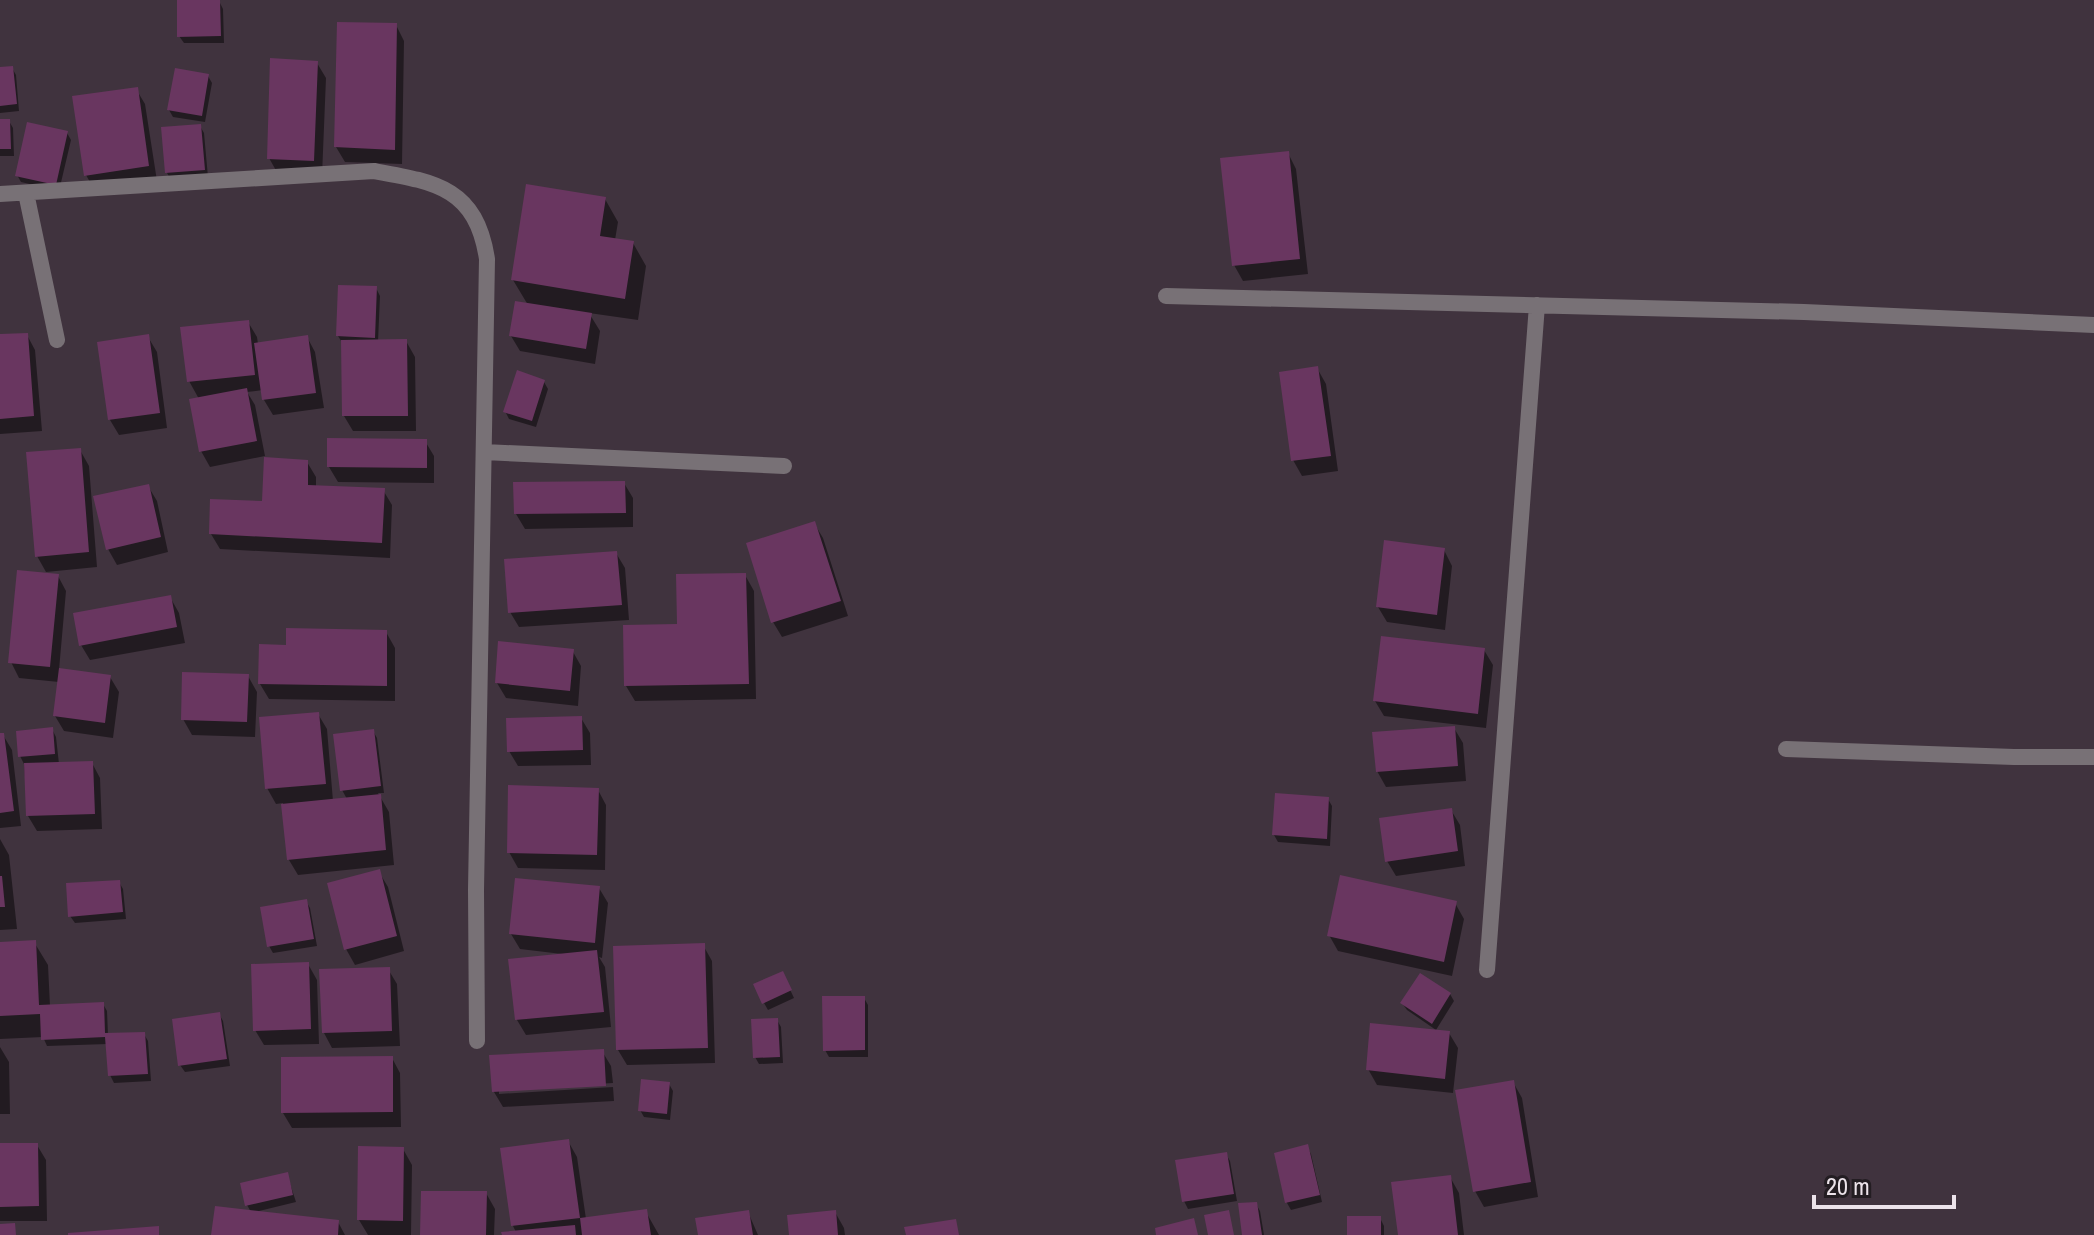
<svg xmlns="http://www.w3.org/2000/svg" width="2094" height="1235" font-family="'Archivo Narrow',sans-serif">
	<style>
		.shadow { fill: #0007 }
		.building { fill: #693660 }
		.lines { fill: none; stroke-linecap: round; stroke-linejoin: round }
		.minor { stroke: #787176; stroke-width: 16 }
	</style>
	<rect width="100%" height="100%" fill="#40333e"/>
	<path class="shadow" d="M219 1 223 9 224 43H184L179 36Z
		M396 25 404 41 402 164 345 162 336 147Z
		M317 63 326 78 322 176 278 174 269 158Z
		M12 68 16 75 19 111 0 113V69Z
		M208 76 212 83 205 122 173 117 169 110Z
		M136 89 145 104 157 181 95 191 86 175Z
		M0 121H9L13 128 14 156H0Z
		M200 126 204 133 208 177 171 180 167 173Z
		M67 133 71 140 59 191 21 182 17 175Z
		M1288 153 1296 169 1308 274 1243 281 1234 265Z
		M605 199 618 222 615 240 633 243 646 266 638 320 589 313 600 331 595 364 520 351 511 336 528 305 513 280Z
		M376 288 380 296 378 342 406 341 415 357 416 431H353L344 416 343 344 338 336Z
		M248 322 257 337 258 344 307 337 315 352 324 408 273 415 264 400 263 390 247 392 255 405 265 456 210 467 201 451 199 399 189 381Z
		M27 335 35 350 42 431 0 434V336Z
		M148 337 157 352 167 428 119 435 110 420Z
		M1317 368 1326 384 1338 471 1302 476 1293 460Z
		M544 382 548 389 536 427 509 419 505 411Z
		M425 441 434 456V483L338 482 329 467Z
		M80 450 89 466 97 567 46 572 37 556Z
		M307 462 316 477V487L383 490 392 505 390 558 220 549 211 534 264 503Z
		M624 483 633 498V527L525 529 516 514Z
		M148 486 157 501 168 552 117 565 108 549Z
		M814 523 823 538 848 616 782 637 773 622Z
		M1444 550 1452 566 1445 630 1387 622 1378 607Z
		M616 553 625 568 629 620 519 627 510 612Z
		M745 575 754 591 756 699 635 701 626 686Z
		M58 576 66 591 59 670 110 677 119 692 113 738 64 731 55 716 59 682 19 678 11 662Z
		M170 597 179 613 185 643 90 660 81 645Z
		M386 632 395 648V701L269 699 260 684 288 647Z
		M572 650 581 666 578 706 506 698 497 683Z
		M1484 650 1493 665 1486 728 1384 716 1375 701Z
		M248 676 257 692 255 737 192 735 183 719Z
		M318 714 327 729 333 801 347 799 342 790 373 731 377 738 384 793H378L389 812 394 865 298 875 289 860 283 803 276 804 267 788Z
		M581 718 590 733 591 765 518 766 509 751Z
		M1454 728 1463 743 1466 781 1386 787 1377 771Z
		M52 729 56 737 59 764 92 763 100 778 102 829 37 831 28 816 24 764 20 756Z
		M0 735H3L12 750 21 826 0 828Z
		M598 790 606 805 605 870 518 868 509 852Z
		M1328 799 1332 806 1330 846 1278 842 1274 835Z
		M1451 810 1460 825 1465 866 1396 876 1387 861Z
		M0 839 9 855 17 929 0 930Z
		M379 872 388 887 404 951 355 965 346 949Z
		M119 882 123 889 126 919 75 923 70 916Z
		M599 888 608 903 602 958 599 957 605 967 611 1027 526 1035 517 1020 510 961 562 954 520 949 511 934Z
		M306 901 310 908 317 946 273 953 269 946Z
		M1455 903 1464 919 1452 976 1338 951 1329 935Z
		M34 942 48 965 50 1006 103 1004 107 1011 108 1035 144 1034 148 1041 151 1081 114 1083 110 1075 108 1044 47 1046 43 1037 0 1039V944Z
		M703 945 712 961 715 1063 627 1065 618 1050Z
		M308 964 317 980 319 1044 264 1045 255 1030Z
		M388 969 397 984 400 1046 332 1048 324 1033Z
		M786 981 794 998 768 1010 764 1003Z
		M1450 994 1454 1001 1436 1030 1407 1010 1402 1003Z
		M864 998 868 1005V1057H829L825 1050Z
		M219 1014 223 1021 230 1066 185 1072 180 1065Z
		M777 1020 781 1027 783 1063 759 1064 755 1057Z
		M1449 1033 1458 1048 1453 1093 1377 1085 1368 1069Z
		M0 1047 9 1062 10 1114H0Z
		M602 1051 611 1066 613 1083 499 1090V1094L613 1087 614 1101 503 1107 494 1092 492 1057Z
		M392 1058 400 1073 401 1127 292 1128 283 1113Z
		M1513 1082 1522 1098 1538 1197 1484 1207 1475 1191Z
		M669 1084 673 1091 670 1120 644 1117 640 1110Z
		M568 1141 577 1157 586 1219 646 1212 659 1235H504L516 1232 513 1226Z
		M0 1145H37L46 1160 47 1221H0Z
		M1307 1147 1311 1154 1322 1202 1291 1210 1287 1203 1276 1154Z
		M403 1149 412 1165 411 1235H368L359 1220Z
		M1226 1154 1230 1161 1237 1201 1188 1209 1184 1201Z
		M287 1174 296 1202 255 1212 338 1222 345 1235H213L251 1212 247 1205Z
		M1450 1177 1459 1193 1464 1235H1400Z
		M486 1193 495 1209 494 1235H422Z
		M1256 1204 1260 1211 1264 1235H1244Z
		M748 1212 758 1235H700Z
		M835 1212 844 1228 845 1235H791Z
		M1380 1218 1384 1226V1235H1349Z"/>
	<path class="building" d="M177 0H220L221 36 177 37Z
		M337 22 397 23 395 150 334 147Z
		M270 58 318 61 314 161 267 159Z
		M13 66 17 104 0 106V67Z
		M175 68 209 74 202 116 167 110Z
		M138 87 149 166 84 176 72 96Z
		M0 119H10L11 149H0Z
		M27 122 68 131 56 185 15 176Z
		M201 124 205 170 165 173 161 127Z
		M1289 151 1300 259 1232 266 1220 158Z
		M526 184 606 197 600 236 634 241 625 299 511 280Z
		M338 285 377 286 375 338 336 336Z
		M515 301 592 313 586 349 509 336Z
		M249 320 255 375 187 382 180 327Z
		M28 333 34 416 0 419V334Z
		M149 334 160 413 108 420 97 342Z
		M308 335 316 393 262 400 254 343Z
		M407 339 408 416H342L341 340Z
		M1318 366 1331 456 1291 461 1279 372Z
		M517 370 545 380 532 421 503 412Z
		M247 388 257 441 199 452 189 399Z
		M327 438 427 439V468L327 467Z
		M81 448 89 552 35 557 26 452Z
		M264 457 308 460V485L385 488 382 543 209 534 210 499 262 501Z
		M625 481 626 513 514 514 513 482Z
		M149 484 161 537 106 550 93 496Z
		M815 521 841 601 771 623 746 543Z
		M1384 540 1445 548 1437 615 1376 607Z
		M617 551 622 605 508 613 504 559Z
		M17 570 59 574 50 667 8 663Z
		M746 573 749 684 624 686 623 625 677 624 676 574Z
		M171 595 177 627 79 646 73 613Z
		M286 628 387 630V686L258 684 259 644 286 645Z
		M1381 636 1485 648 1478 714 1373 701Z
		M498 641 574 649 570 691 495 683Z
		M59 668 111 675 105 723 53 716Z
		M182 672 249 674 247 722 181 720Z
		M319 712 326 784 265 789 259 717Z
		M582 716 583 750 507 752 506 718Z
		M1455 726 1458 766 1376 772 1372 732Z
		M53 727 55 754 18 757 16 731Z
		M374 729 381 786 340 791 333 734Z
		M0 733H4L14 811 0 813Z
		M93 761 95 814 26 816 24 763Z
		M508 785 599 788 597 855 507 853Z
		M1275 793 1329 797 1327 839 1272 835Z
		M381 794 386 850 287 860 281 804Z
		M1452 808 1458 851 1385 862 1379 818Z
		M380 869 397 936 344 950 327 883Z
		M1340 875 1457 901 1444 962 1327 936Z
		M0 876H2L5 907H0Z
		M515 878 600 886 595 943 509 934Z
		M120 880 123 912 68 917 66 883Z
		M307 899 314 939 267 947 260 907Z
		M36 940 39 1005 104 1002 105 1033 145 1032 148 1074 108 1076 105 1037 41 1040 40 1014 0 1016V942Z
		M705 943 708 1048 616 1050 613 946Z
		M597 950 604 1012 515 1020 508 959Z
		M309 962 311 1029 253 1031 251 964Z
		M390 967 392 1031 322 1033 319 969Z
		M783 971 792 990 762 1004 753 984Z
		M1420 973 1451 993 1432 1024 1400 1003Z
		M822 996H865V1050L823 1051Z
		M220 1012 227 1059 178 1066 172 1019Z
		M778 1018 780 1057 753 1058 751 1019Z
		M1370 1023 1450 1031 1445 1079 1366 1070Z
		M604 1049 606 1086 492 1092 489 1055Z
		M393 1056V1112L281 1113V1057Z
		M641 1079 670 1082 667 1114 638 1111Z
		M1514 1080 1531 1182 1473 1192 1455 1090Z
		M569 1139 580 1218 511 1226 500 1148Z
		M0 1143H38L39 1206 0 1207Z
		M1308 1144 1320 1195 1285 1203 1274 1153Z
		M358 1146 404 1147 403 1221 357 1220Z
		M1227 1152 1234 1194 1182 1202 1175 1160Z
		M288 1172 293 1195 245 1206 240 1183Z
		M1451 1175 1458 1235H1398L1391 1182Z
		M421 1191H487L486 1235H420Z
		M1257 1202 1262 1235H1242L1238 1203Z
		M215 1206 339 1220 338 1235H211Z
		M647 1209 651 1235H582L580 1218Z
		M749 1210 753 1235H698L695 1218Z
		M836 1210 838 1235H789L787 1215Z
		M1229 1210 1234 1235H1208L1204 1215Z
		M1347 1216H1381V1235H1347Z
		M1194 1218 1198 1235H1156L1155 1228Z
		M956 1219 959 1235H906L904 1227Z
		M15 1223 16 1235H0V1224Z
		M575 1225 576 1235H502L501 1232Z
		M159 1226V1235H68V1233Z"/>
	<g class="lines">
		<path class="minor" d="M26 193 57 340
			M0 194 374 171C436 182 476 188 487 259L476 890 477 1041
			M1166 296 1804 312 2094 325
			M484 452 784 466
			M1786 749 2014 757H2094
			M1487 970 1537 305"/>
	</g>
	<path d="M1814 1195v12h140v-12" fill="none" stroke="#ece3ea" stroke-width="4"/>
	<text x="1826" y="1195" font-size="24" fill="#ece3ea" stroke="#231d22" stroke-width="6" paint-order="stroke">20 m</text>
</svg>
